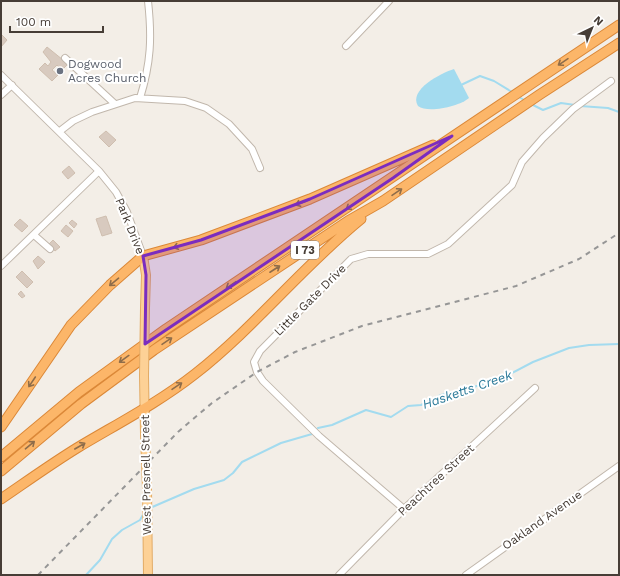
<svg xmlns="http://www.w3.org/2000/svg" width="620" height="576" font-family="'Work Sans',sans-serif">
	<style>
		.water { fill: #a3dbef }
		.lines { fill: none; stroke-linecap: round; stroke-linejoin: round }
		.stream { stroke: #a3dbef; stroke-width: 2 }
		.building { fill: #d8cabf; stroke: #cfbeaf }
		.minor-casing { stroke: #c1b7ac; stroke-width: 8 }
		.major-casing { stroke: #e2ab66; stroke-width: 10 }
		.highway-casing { stroke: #db8838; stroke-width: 11 }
		.minor { stroke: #fff; stroke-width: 6 }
		.major { stroke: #fdd196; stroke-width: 8 }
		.highway { stroke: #fcb669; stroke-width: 9 }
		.rail { stroke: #969696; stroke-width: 2; stroke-dasharray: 5 5; stroke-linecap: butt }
		.major-bridge-casing { stroke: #e2ab66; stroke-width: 10; stroke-linecap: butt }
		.major-bridge { stroke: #fdd196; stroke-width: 8 }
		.oneway { stroke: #8f6d4a }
		.marked { fill: #7b2cbf; fill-opacity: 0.2; stroke: #7b2cbf; stroke-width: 3; stroke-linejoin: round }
		.worship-dot { fill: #6b7280; stroke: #fff; stroke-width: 1.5 }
		.labels { text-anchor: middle; stroke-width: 4; stroke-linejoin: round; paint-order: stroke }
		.shield { fill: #fff; stroke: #7e7772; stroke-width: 1 }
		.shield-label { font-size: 11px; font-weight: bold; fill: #463d36 }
		.worship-label { font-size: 12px; fill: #5b616d; stroke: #fff; text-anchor: start }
		.street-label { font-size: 12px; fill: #463d36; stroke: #fff }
		.water-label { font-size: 13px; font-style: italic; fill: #2b7a99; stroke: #fff }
	</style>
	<rect width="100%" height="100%" fill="#f3eee7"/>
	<path class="water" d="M454 69 469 98C460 106 428 114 418 106 408 90 441 73 454 69Z"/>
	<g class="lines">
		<path class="stream" d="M461 85 480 76 494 81 512 92
			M517 96 526 101
			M531 104 543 110 561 103 575 105
			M580 106 608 108 619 112
			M318 428 332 425 366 410 391 417 408 406 421 405 441 395 497 381 533 362 569 348 589 345 619 344
			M150 508 194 489 224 480 233 473 242 462 281 443 312 434
			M86 575 100 560 112 539 122 530 140 520 144 513"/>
	</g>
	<path class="building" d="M1 34 7 40 1 47Z
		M47 47 68 64 62 70 57 65 52 70 58 75 52 81 39 69 45 63 48 66 51 62 43 52Z
		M106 131 116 140 109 147 99 137Z
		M69 166 75 173 68 179 62 172Z
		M106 216 112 233 102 236 96 219Z
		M20 219 28 226 22 232 14 225Z
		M72 220 77 224 74 228 69 223Z
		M66 225 73 231 68 237 61 231Z
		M53 240 60 247 55 251 49 244Z
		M38 256 45 262 38 269 33 261Z
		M22 271 33 282 27 288 16 277Z
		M21 291 25 296 22 298 18 294Z"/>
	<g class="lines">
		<g class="minor-casing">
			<path id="minor" d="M346 46 389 1
				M65 58 115 104
				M1 75 99 171 116 192 127 212 143 256
				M1 95 12 85
				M140 98C151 63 152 37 148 1
				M60 131 73 121 92 112 135 98 185 101 206 108 229 124 252 149 260 168
				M34 235 50 249
				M1 266 99 171
				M404 509 319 436 263 381 257 372 254 362 260 351 351 259 368 254H428L448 244 512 185 522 162 543 138 573 109 611 81
				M339 575 404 509 535 388
				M466 575 619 466"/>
		</g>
		<g class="major-casing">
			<path id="major" d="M143 256 146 275 145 308
				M144 376 145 434
				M147 489 148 575"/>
		</g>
		<g class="highway-casing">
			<path id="highway" d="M1 427 71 325 110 285 143 256 201 240 310 199 433 145
				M1 457 79 392 166 329 619 25
				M1 471 81 404 154 350 348 221 383 201 539 95 619 43
				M1 499C26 482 51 464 77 448 117 424 158 403 195 374 255 327 302 267 361 219"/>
		</g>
		<use href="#minor" class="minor"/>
		<use href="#major" class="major"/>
		<use href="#highway" class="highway"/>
		<path class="rail" d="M38 575 178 432 212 403 257 372 295 352 362 326 516 286 579 259 619 233"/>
		<g class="major-bridge-casing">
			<path id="major-bridge" d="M144 376 145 308
				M145 434 147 489"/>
		</g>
		<use href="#major-bridge" class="major-bridge"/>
	</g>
	<defs><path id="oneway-shaft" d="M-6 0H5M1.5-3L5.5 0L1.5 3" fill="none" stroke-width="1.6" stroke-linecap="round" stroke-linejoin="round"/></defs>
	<g class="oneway">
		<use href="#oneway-shaft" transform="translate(563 62) rotate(146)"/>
		<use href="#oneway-shaft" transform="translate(397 192) rotate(-34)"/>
		<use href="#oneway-shaft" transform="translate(301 203) rotate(160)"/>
		<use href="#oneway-shaft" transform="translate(351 206) rotate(146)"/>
		<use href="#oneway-shaft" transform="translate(179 246) rotate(164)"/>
		<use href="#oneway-shaft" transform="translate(275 269) rotate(-33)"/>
		<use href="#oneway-shaft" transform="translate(114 282) rotate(140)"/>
		<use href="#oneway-shaft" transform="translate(231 285) rotate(146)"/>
		<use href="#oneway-shaft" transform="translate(167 341) rotate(-34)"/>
		<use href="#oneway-shaft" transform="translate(124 359) rotate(144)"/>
		<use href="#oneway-shaft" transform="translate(32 382) rotate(124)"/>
		<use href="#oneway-shaft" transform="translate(177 386) rotate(-34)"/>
		<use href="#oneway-shaft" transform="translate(30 445) rotate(-40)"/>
		<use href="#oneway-shaft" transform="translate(80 446) rotate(-30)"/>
	</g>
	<path class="marked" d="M452 136 393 178 145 344 146 275 143 256 201 240 310 199Z"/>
	<circle class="worship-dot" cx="60" cy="71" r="4"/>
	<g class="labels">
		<rect class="shield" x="291" y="241" width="28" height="18" rx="3"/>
		<g class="shield-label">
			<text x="305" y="254">I 73</text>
		</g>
		<g class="worship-label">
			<text x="68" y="68">Dogwood<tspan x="68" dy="14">Acres Church</tspan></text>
		</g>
		<g class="street-label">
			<text transform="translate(130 226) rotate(68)" y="4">Park Drive</text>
			<text transform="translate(310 300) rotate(-45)" y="4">Little Gate Drive</text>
			<text transform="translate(146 475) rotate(-91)" y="4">West Presnell Street</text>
			<text transform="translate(436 480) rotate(-43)" y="4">Peachtree Street</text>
			<text transform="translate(542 520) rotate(-35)" y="4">Oakland Avenue</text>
		</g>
		<g class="water-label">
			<text transform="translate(467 389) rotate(-19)" y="5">Hasketts Creek</text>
		</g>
	</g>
	<rect width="620" height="576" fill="none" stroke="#463d36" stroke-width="4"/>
	<g transform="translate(592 28) rotate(43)" stroke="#ffffff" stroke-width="3" paint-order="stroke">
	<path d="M0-3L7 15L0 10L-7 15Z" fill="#463d36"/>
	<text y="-6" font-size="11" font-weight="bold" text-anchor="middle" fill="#463d36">N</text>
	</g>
	<path d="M10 26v6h93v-6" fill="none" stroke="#463d36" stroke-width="2"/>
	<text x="16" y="26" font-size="12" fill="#463d36" stroke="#ffffff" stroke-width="3" paint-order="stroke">100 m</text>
</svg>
